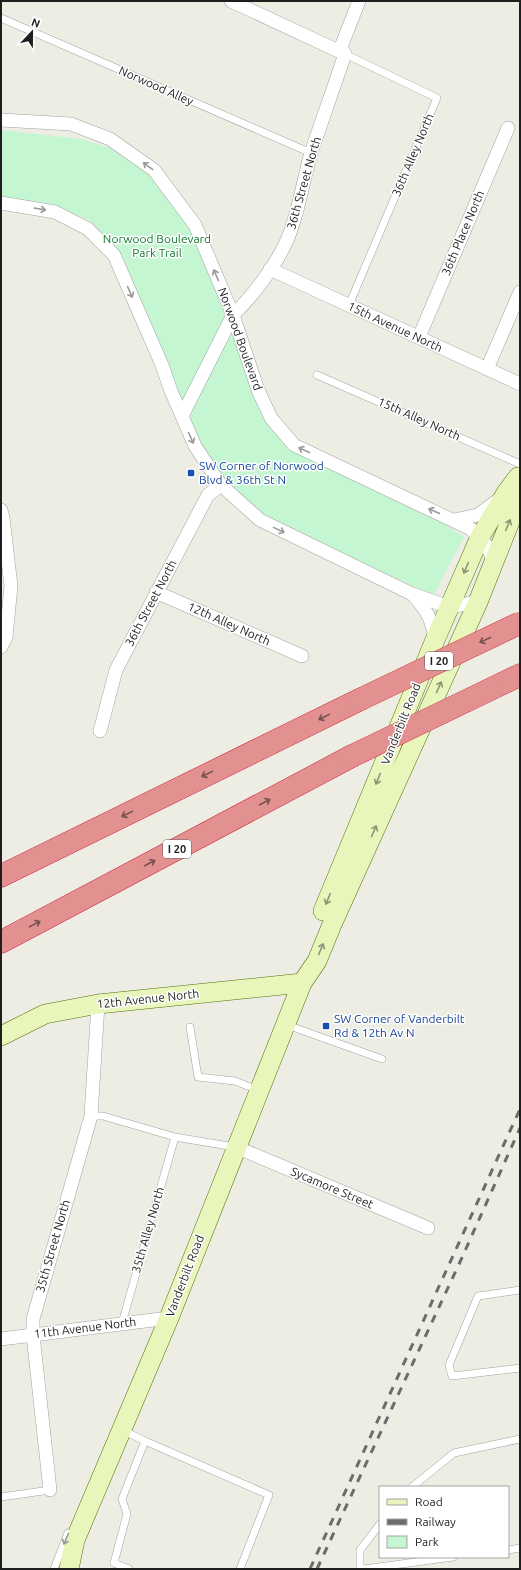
<svg xmlns="http://www.w3.org/2000/svg" width="521" height="1570" font-family="Ubuntu,sans-serif">
	<style>
		.park { fill: #c3f6d1 }
		.lines { fill: none; stroke-linecap: round; stroke-linejoin: round }
		.lane-casing { stroke: #a2a2a2; stroke-width: 8 }
		.street-casing { stroke: #a2a2a2; stroke-width: 14 }
		.secondary-casing { stroke: #526f0a; stroke-width: 20 }
		.highway-casing { stroke: #d02d47; stroke-width: 23 }
		.lane { stroke: #fff; stroke-width: 7 }
		.street { stroke: #fff; stroke-width: 13 }
		.secondary { stroke: #e8f6bb; stroke-width: 19 }
		.highway { stroke: #e29090; stroke-width: 22 }
		.rail { stroke: #6c6c6c; stroke-width: 3; stroke-dasharray: 8 8; stroke-linecap: butt }
		.highway-bridge-casing { stroke: #d02d47; stroke-width: 23; stroke-linecap: butt }
		.highway-bridge { stroke: #e29090; stroke-width: 22 }
		.oneway { stroke: #9a9a9a }
		.oneway2 { stroke: #8d9574 }
		.oneway3 { stroke: #765151 }
		.transit-dot { fill: #1a4fb4; stroke: #fff; stroke-width: 1.5 }
		.labels { text-anchor: middle; stroke-width: 3; stroke-linejoin: round; paint-order: stroke }
		.shield { fill: #fff; stroke: #626262; stroke-width: 1 }
		.shield-label { font-size: 11px; font-weight: bold; fill: #1e1e1e }
		.street-label { font-size: 12px; fill: #1e1e1e; stroke: #fff }
		.park-label { font-size: 12px; fill: #11762c; stroke: #fff }
		.transit-label { font-size: 12px; fill: #164399; stroke: #fff; text-anchor: start }
	</style>
	<rect width="100%" height="100%" fill="#eeede4"/>
	<path class="park" d="M1 130 81 139 110 148 152 177 191 227 265 419 289 448 438 519 464 537 433 596 264 515 226 481 200 443 116 247 89 220 47 203 1 198Z"/>
	<g class="lines">
		<g class="lane-casing">
			<path id="lane" d="M1 18 311 153
				M345 54 437 98 349 305
				M317 375 520 464
				M287 1025 382 1059
				M190 1027 198 1077 235 1081 258 1090
				M91 1116H103L175 1137 235 1147
				M520 1290 478 1296 449 1365 452 1376 520 1368
				M122 1323 175 1137
				M122 1430 145 1441
				M412 1487 454 1453 520 1439
				M1 1497 50 1490
				M508 1550 520 1548
				M54 1569 68 1533
				M129 1569 114 1563 127 1514 122 1499 145 1441 269 1495 240 1569
				M360 1569V1550L380 1524
				M364 1569 453 1557"/>
		</g>
		<g class="street-casing">
			<path id="street" d="M231 1 345 54
				M1 120 71 124 110 139 154 170 195 225 233 315 258 390 271 418 294 445 471 529 487 546 494 562
				M1 203 55 212 88 229 114 255 162 365 171 391 195 446 221 485 260 520 412 594 449 607 478 602
				M270 269 520 384
				M419 337 508 128
				M487 369 520 292
				M182 416 233 315C253 296 277 264 288 238 299 211 303 181 311 153 322 120 334 87 345 54L341 47 359 1
				M1 510 3 518 11 586 6 637 1 647
				M454 520 478 515 497 501
				M156 592 302 656
				M413 595C427 611 432 619 435 639
				M100 731 116 670 208 495 221 485
				M236 1147 428 1228
				M1 1339 169 1318
				M50 1490 33 1335V1319L91 1116 98 1004"/>
		</g>
		<g class="secondary-casing">
			<path id="secondary" d="M323 911 435 640 480 537 506 493 518 477
				M1 1036 45 1014 98 1004 302 983
				M69 1569 75 1540 169 1318 302 983 317 961 333 922 478 602 511 519 520 486"/>
		</g>
		<g class="highway-casing">
			<path id="highway" d="M493 688 520 675
				M1 876 359 700
				M1 942 352 756"/>
		</g>
		<use href="#lane" class="lane"/>
		<use href="#street" class="street"/>
		<use href="#secondary" class="secondary"/>
		<use href="#highway" class="highway"/>
		<path class="rail" d="M310 1569 520 1109
			M317 1569 460 1262 520 1128"/>
		<g class="highway-bridge-casing">
			<path id="highway-bridge" d="M359 700 520 623
				M352 756 493 688"/>
		</g>
		<use href="#highway-bridge" class="highway-bridge"/>
	</g>
	<defs><path id="oneway-shaft" d="M-6 0H5M1.5-3L5.5 0L1.5 3" fill="none" stroke-width="1.6" stroke-linecap="round" stroke-linejoin="round"/></defs>
	<g class="oneway">
		<use href="#oneway-shaft" transform="translate(148 166) rotate(-144)"/>
		<use href="#oneway-shaft" transform="translate(40 209) rotate(10)"/>
		<use href="#oneway-shaft" transform="translate(216 275) rotate(-113)"/>
		<use href="#oneway-shaft" transform="translate(130 292) rotate(66)"/>
		<use href="#oneway-shaft" transform="translate(191 438) rotate(66)"/>
		<use href="#oneway-shaft" transform="translate(304 450) rotate(-155)"/>
		<use href="#oneway-shaft" transform="translate(434 511) rotate(-156)"/>
		<use href="#oneway-shaft" transform="translate(279 530) rotate(26)"/>
		<use href="#oneway-shaft" transform="translate(66 1539) rotate(113)"/>
	</g>
	<g class="oneway2">
		<use href="#oneway-shaft" transform="translate(508 525) rotate(-67)"/>
		<use href="#oneway-shaft" transform="translate(466 568) rotate(113)"/>
		<use href="#oneway-shaft" transform="translate(439 687) rotate(-66)"/>
		<use href="#oneway-shaft" transform="translate(378 779) rotate(112)"/>
		<use href="#oneway-shaft" transform="translate(374 831) rotate(-66)"/>
		<use href="#oneway-shaft" transform="translate(328 899) rotate(113)"/>
		<use href="#oneway-shaft" transform="translate(321 949) rotate(-68)"/>
	</g>
	<g class="oneway3">
		<use href="#oneway-shaft" transform="translate(485 640) rotate(155)"/>
		<use href="#oneway-shaft" transform="translate(324 717) rotate(154)"/>
		<use href="#oneway-shaft" transform="translate(207 774) rotate(154)"/>
		<use href="#oneway-shaft" transform="translate(265 802) rotate(-28)"/>
		<use href="#oneway-shaft" transform="translate(127 814) rotate(154)"/>
		<use href="#oneway-shaft" transform="translate(150 863) rotate(-28)"/>
		<use href="#oneway-shaft" transform="translate(35 924) rotate(-28)"/>
	</g>
	<g class="transit-dot">
		<rect x="187" y="469" width="8" height="8" rx="2"/>
		<rect x="322" y="1022" width="8" height="8" rx="2"/>
	</g>
	<g class="labels">
		<g class="shield">
			<rect x="425" y="652" width="28" height="18" rx="3"/>
			<rect x="163" y="840" width="28" height="18" rx="3"/>
		</g>
		<g class="shield-label">
			<text x="439" y="665">I 20</text>
			<text x="177" y="853">I 20</text>
		</g>
		<g class="street-label">
			<text transform="translate(156 86) rotate(24)" y="4">Norwood Alley</text>
			<text transform="translate(413 155) rotate(-67)" y="4">36th Alley North</text>
			<text transform="translate(304 183) rotate(-74)" y="4">36th Street North</text>
			<text transform="translate(463 233) rotate(-67)" y="4">36th Place North</text>
			<text transform="translate(395 327) rotate(25)" y="4">15th Avenue North</text>
			<text transform="translate(240 339) rotate(70)" y="4">Norwood Boulevard</text>
			<text transform="translate(419 419) rotate(24)" y="4">15th Alley North</text>
			<text transform="translate(151 603) rotate(-62)" y="4">36th Street North</text>
			<text transform="translate(229 624) rotate(24)" y="4">12th Alley North</text>
			<text transform="translate(401 724) rotate(-68)" y="4">Vanderbilt Road</text>
			<text transform="translate(148 999) rotate(-6)" y="4">12th Avenue North</text>
			<text transform="translate(332 1188) rotate(23)" y="4">Sycamore Street</text>
			<text transform="translate(148 1230) rotate(-74)" y="4">35th Alley North</text>
			<text transform="translate(53 1246) rotate(-74)" y="4">35th Street North</text>
			<text transform="translate(185 1276) rotate(-69)" y="4">Vanderbilt Road</text>
			<text transform="translate(85 1328) rotate(-7)" y="4">11th Avenue North</text>
		</g>
		<g class="park-label">
			<text x="157" y="243">Norwood Boulevard<tspan x="157" dy="14">Park Trail</tspan></text>
		</g>
		<g class="transit-label">
			<text x="199" y="470">SW Corner of Norwood<tspan x="199" dy="14">Blvd &amp; 36th St N</tspan></text>
			<text x="334" y="1023">SW Corner of Vanderbilt<tspan x="334" dy="14">Rd &amp; 12th Av N</tspan></text>
		</g>
	</g>
	<rect width="521" height="1570" fill="none" stroke="#1e1e1e" stroke-width="4"/>
	<rect x="379" y="1486" width="130" height="72" fill="#ffffff" stroke="#a5a5a5"/>
	<rect x="387" y="1499" width="20" height="6" fill="#e8f6bb" stroke="#a5a5a5"/>
	<text x="415" y="1506" font-size="12" fill="#1e1e1e">Road</text>
	<rect x="387" y="1519" width="20" height="6" fill="#6c6c6c" stroke="#a5a5a5"/>
	<text x="415" y="1526" font-size="12" fill="#1e1e1e">Railway</text>
	<rect x="387" y="1536" width="20" height="12" fill="#c3f6d1" stroke="#a5a5a5"/>
	<text x="415" y="1546" font-size="12" fill="#1e1e1e">Park</text>
	<g transform="translate(32 32) rotate(22)" stroke="#ffffff" stroke-width="3" paint-order="stroke">
	<path d="M0-3L7 15L0 10L-7 15Z" fill="#1e1e1e"/>
	<text y="-6" font-size="11" font-weight="bold" text-anchor="middle" fill="#1e1e1e">N</text>
	</g>
</svg>
